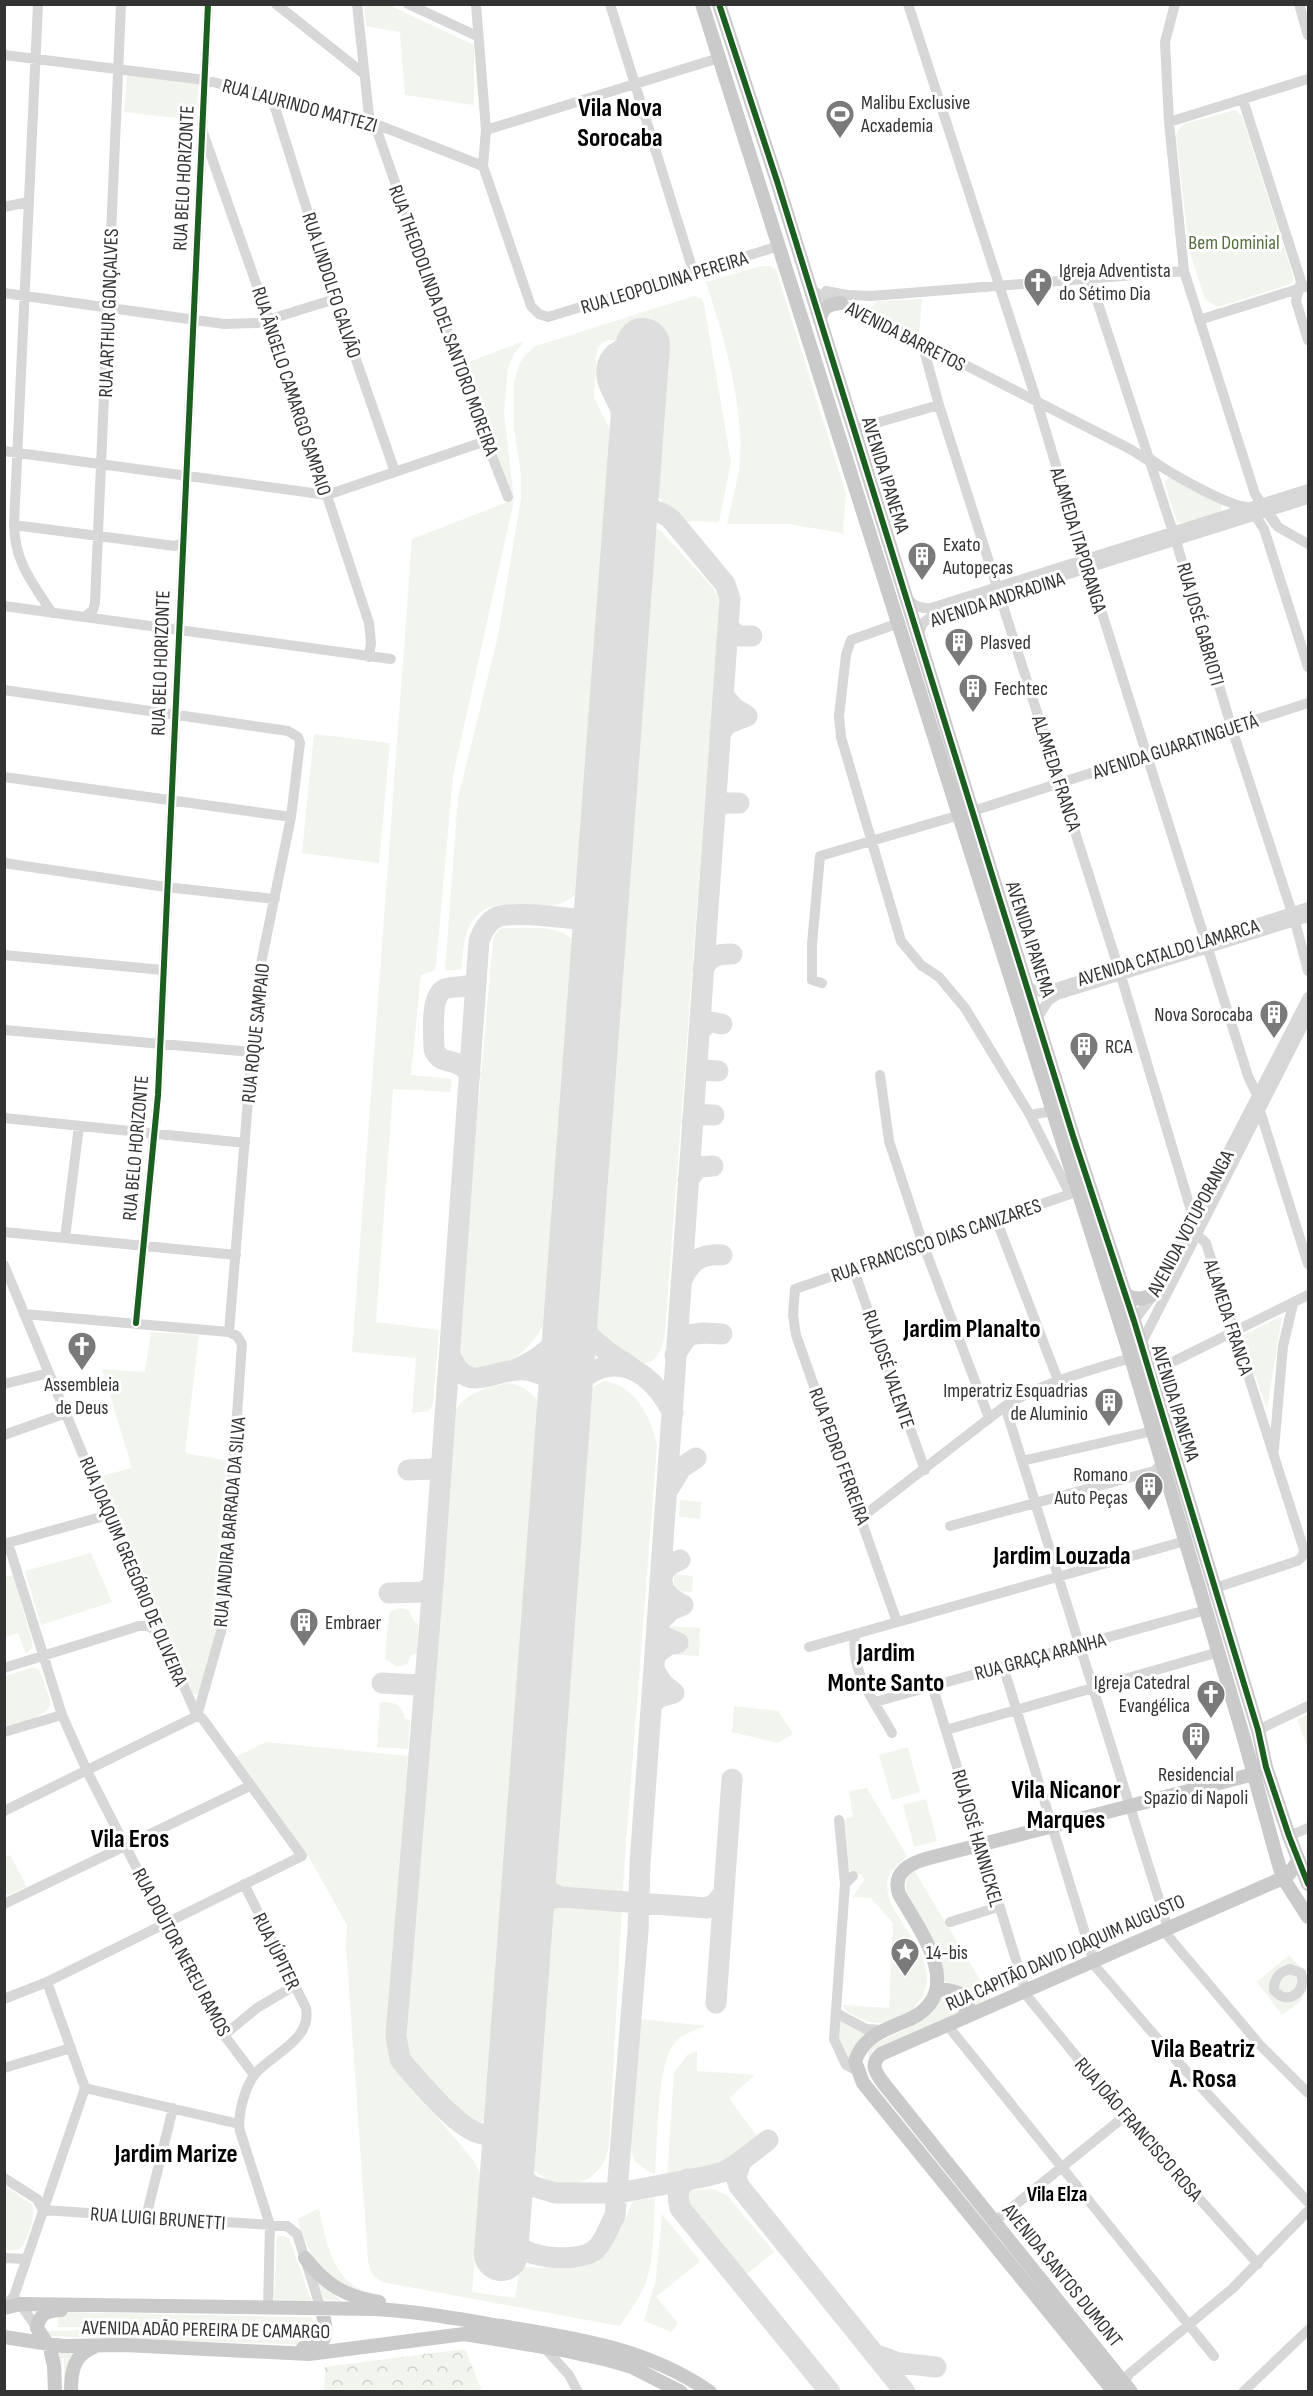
<svg xmlns="http://www.w3.org/2000/svg" width="1313" height="2396" font-family="'Sofia Sans Condensed',sans-serif">
	<style>
		.green { fill: #f1f5ed }
		.forest { fill: url(#forest-crowns) }
		.lines { fill: none; stroke-linecap: round; stroke-linejoin: round }
		.taxiway { stroke: #dedede; stroke-width: 21 }
		.runway { stroke: #dedede; stroke-width: 54 }
		.minor { stroke: #d7d7d7; stroke-width: 10 }
		.major { stroke: #cacaca; stroke-width: 14 }
		.cycleway-casing { stroke: #fff; stroke-width: 10 }
		.cycleway { stroke: #1b5e20; stroke-width: 6 }
		.labels { text-anchor: middle; stroke-width: 6; stroke-linejoin: round; paint-order: stroke }
		.poi-label { font-size: 20px; fill: #333; stroke: #fff; text-anchor: start }
		.street-label { font-size: 20px; fill: #333; stroke: #fff }
		.park-label { font-size: 20px; fill: #56703f; stroke: #fff }
		.neighbourhood-label { font-size: 21px; font-weight: bold; fill: #000; stroke: #fff }
		.district-label { font-size: 26px; font-weight: bold; fill: #000; stroke: #fff }
	</style>
	<defs>
		<pattern id="forest-crowns" width="20" height="18" patternUnits="userSpaceOnUse" patternTransform="scale(1.5)"><rect width="20" height="18" fill="#f1f5ed"/><path d="M2 6a3 3 0 1 1 6 0M12 15a3 3 0 1 1 6 0" fill="none" stroke="#cfd2cc"/></pattern>
	</defs>
	<rect width="100%" height="100%" fill="#fff"/>
	<path class="green" d="M364 5H389L474 45V105L405 95 400 32 366 26Z
		M127 75 199 83 195 120 124 112Z
		M1235 110 1242 116 1294 279 1290 284 1218 307 1205 299 1189 250 1176 134 1183 124Z
		M761 266H770L776 270 846 494 843 533 788 524H727C731 506 736 487 739 469 746 410 724 338 706 282Z
		M694 296 701 298 704 304 731 462 719 522 678 521 654 491 648 461 657 343 609 340 602 343 597 349 594 398 616 442 581 891C574 896 565 903 556 905 525 911 485 890 468 929 463 941 463 957 461 970H445L458 798 498 636 521 498V474L514 428V381L519 365 525 355 536 346Z
		M922 299 919 335 876 315 871 308 878 301Z
		M524 341 514 354 508 368 504 413 514 500 453 776 436 965 434 971 421 975 411 1075 452 1079 451 1092 393 1089 376 1322 439 1330 433 1404 429 1411 412 1413 416 1358 352 1352 412 539 513 500 464 364Z
		M1169 478H1174L1220 502 1222 508 1220 512 1186 523 1177 522 1165 485V481Z
		M653 529 660 530 714 589 720 603 665 1332C661 1369 641 1370 614 1350 607 1345 598 1340 592 1333 587 1325 587 1315 587 1306L643 539 646 531Z
		M314 734 390 743 379 863 302 853Z
		M502 928C525 929 563 922 577 945L553 1300C546 1332 517 1366 484 1373 470 1376 460 1368 456 1355L493 941 495 934Z
		M1282 1316 1267 1409 1241 1336Z
		M151 1332 199 1335 185 1453 230 1461 218 1626 199 1692 196 1695 192 1693 101 1476 132 1468 102 1369 145 1372Z
		M604 1381C634 1384 652 1418 657 1445L624 1870 609 2145C601 2200 529 2195 524 2144L578 1409C583 1394 590 1388 604 1381Z
		M509 1383C527 1387 533 1394 544 1409L492 2111C485 2123 475 2127 462 2119L410 2058 405 2049V2039L451 1424C456 1395 483 1388 509 1383Z
		M680 1500 701 1502 700 1519 679 1517Z
		M91 1553 112 1602 41 1625 25 1571Z
		M674 1574 693 1576 692 1592 674 1591Z
		M13 1575 32 1641V1647L26 1654 18 1633 5 1637V1577Z
		M399 1608 409 1610 414 1622 418 1624 417 1654H412L407 1664 397 1667 385 1659 389 1612Z
		M671 1626 700 1628 699 1656 668 1654Z
		M32 1667 40 1671 51 1703C46 1719 19 1721 5 1726V1676Z
		M380 1702C395 1702 402 1704 405 1719L410 1720 408 1749 377 1747Z
		M734 1706 778 1711 793 1734 778 1743 732 1732Z
		M1308 1714V1748L1297 1720Z
		M266 1742 408 1756 387 2039 389 2054 398 2071 474 2161 482 2178 472 2292 515 2298 520 2267C540 2267 561 2270 581 2267 611 2264 622 2225 633 2201L655 2198C653 2224 655 2256 646 2282 640 2298 629 2312 620 2326L382 2282 372 2274 368 2261 346 1945 347 1925 310 1859 236 1757Z
		M908 1747 920 1792 892 1800 879 1755Z
		M867 1788 907 1856C899 1864 886 1873 887 1886 889 1919 926 1942 927 1977 928 2001 902 2024 879 2023 868 2023 854 2016 845 2010L843 2005 889 2008 893 1923 871 1898 853 1897 864 1880 862 1875 847 1869 842 1820 853 1817 849 1791Z
		M926 1799 937 1841 914 1847 903 1805Z
		M10 1855 27 1887 8 1895 5 1891 4 1858Z
		M915 1872 991 1998 975 2005 970 1994 945 1984 941 1955 906 1891V1883L909 1873Z
		M1289 1955 1308 1975C1308 1999 1300 2002 1282 2015L1257 1982Z
		M952 1992 963 2005 961 2012 873 2050 869 2059 867 2049C884 2037 905 2033 921 2019 930 2013 936 2002 942 1993Z
		M640 2019 706 2026C692 2031 679 2035 671 2048 657 2073 658 2142 655 2174L646 2170 635 2161 628 2140Z
		M840 2020 872 2036 854 2049 847 2062 838 2044Z
		M697 2051V2071L755 2075 729 2098 757 2137 720 2165 706 2170 667 2176 674 2073 687 2055Z
		M5 2186 32 2204C37 2212 27 2245 19 2249 15 2251 9 2250 5 2250Z
		M712 2189 727 2195 774 2252 742 2278 682 2204 684 2195 689 2190Z
		M319 2208C325 2236 330 2271 356 2287 364 2291 374 2293 383 2297L359 2292 339 2285 316 2263 301 2232 298 2219Z
		M662 2214 700 2261 656 2297 678 2323 672 2332 644 2321 656 2279Z
		M277 2235 289 2238 312 2302 274 2303Z
		M317 2283H318L342 2301 325 2300Z
		M58 2312 310 2317 318 2322 213 2325 167 2332 102 2327H58Z
		M319 2325 320 2336 308 2345 51 2336 44 2331 102 2330 167 2336 213 2329Z
		M58 2350H77L64 2391V2358H62V2391H60Z"/>
	<path class="forest" d="M465 2349 482 2391H324L325 2367Z"/>
	<g class="lines">
		<path class="taxiway" d="M635 455C631 437 625 420 618 403 614 395 608 385 607 377 602 342 655 335 650 377 648 391 642 405 638 417
			M728 627 738 636H752
			M720 733 727 724 747 716 734 708 723 695
			M715 808 725 803H739
			M584 920 592 925 599 936
			M703 969C710 955 718 954 732 954
			M699 1030 710 1022 722 1024
			M470 1074C457 1055 441 1068 434 1049 434 1034 429 991 448 988 458 986 466 988 476 983
			M696 1076 704 1070 718 1071
			M692 1122C697 1113 705 1115 714 1115
			M688 1180 698 1167 713 1166
			M681 1283C688 1263 700 1253 722 1255
			M450 1355C466 1394 488 1372 517 1370 527 1369 536 1372 545 1376 552 1379 560 1389 562 1397 565 1406 563 1420 563 1430 565 1416 565 1398 575 1386 582 1377 591 1372 601 1368 635 1358 659 1386 673 1413
			M675 1355 688 1335 703 1333 722 1334
			M517 1369C549 1354 564 1339 572 1303 583 1339 603 1348 632 1368
			M408 1470 433 1469 441 1464
			M669 1488 681 1468 696 1458
			M389 1593 424 1592 433 1584
			M658 1623 671 1610 683 1605C659 1596 652 1569 680 1560
			M655 1655 668 1645 678 1643 664 1637 657 1629
			M382 1683 417 1685 426 1678
			M652 1703 660 1697 674 1693 663 1684 654 1670
			M530 1866C537 1885 542 1890 561 1897L707 1908 715 1904 724 1893
			M526 1923C536 1905 540 1899 561 1897
			M716 2003 732 1779
			M512 2113C506 2122 500 2131 489 2134 465 2139 423 2085 407 2068L400 2059 396 2036 433 1584 479 941C482 932 487 923 495 918 510 910 565 918 584 920L591 917 602 905
			M509 2151 521 2177 532 2186 555 2193H619L708 2176 726 2171 741 2161 736 2177 739 2186 905 2392
			M741 2161 768 2140
			M687 2179C677 2188 677 2196 680 2208L830 2392
			M504 2224C506 2229 508 2237 512 2241 525 2259 580 2264 596 2249 605 2241 609 2226 615 2216L638 1931 640 1864 730 599 725 584 671 519C649 503 642 511 630 531
			M877 2355 899 2363 936 2367"/>
		<path class="runway" d="M501 2254 643 345"/>
		<path class="minor" d="M38 4 14 525C15 563 32 582 52 613
			M276 4 363 73
			M357 4 369 116 376 128 486 441 508 497
			M408 4 477 36
			M476 4 486 130 483 166 531 306 539 314 548 317 779 246
			M610 4 694 274
			M908 4 1037 402 1067 502 1248 1076 1257 1095 1264 1103
			M1175 4 1165 42 1169 122 1184 271 1255 494 1275 524
			M1299 4 1308 35
			M4 55 205 80 373 123 483 166
			M272 98 335 299 395 472
			M1243 100 1301 281 1296 301 1308 340
			M1169 122 1308 79
			M202 130 269 320 369 623 371 643 369 657
			M486 130 719 58
			M4 207 28 202
			M1090 279 1176 541 1232 729 1296 925 1308 971
			M810 290 869 316 1130 449 1149 461
			M826 291 847 295 871 296 1184 271
			M4 293 224 324 258 323 335 299
			M1199 320 1308 286
			M922 343 939 405 1121 976 1193 1217
			M855 429 939 405
			M4 451 327 495 486 441
			M1147 456C1163 470 1226 505 1246 507
			M1253 512 1264 529 1308 667
			M1273 519 1278 527 1308 544
			M14 525 175 546 182 543
			M906 597C913 605 919 609 931 608L1308 489
			M4 606 391 659
			M85 617 93 610 95 603 121 4
			M899 623 851 640 846 655 839 716 841 737 901 941 921 965 939 977 965 1008 1030 1115 1070 1194
			M918 635 923 623 931 617 1308 499
			M4 690 288 731 298 737 300 743 291 817 258 978 229 1332
			M4 777 291 817
			M973 811 1308 703
			M4 863 166 887 275 899
			M4 955 163 970
			M822 983 812 980V944L820 856 960 815
			M1028 986 1035 991 1043 992 1308 907
			M1038 1017 1048 1001 1057 995 1308 917
			M4 1030 252 1052
			M880 1075 889 1141 923 1244 989 1418
			M1256 1113 1260 1111 1308 1264
			M1030 1115 1053 1111
			M4 1118 245 1143
			M996 1219 1058 1380
			M4 1232 236 1255
			M1184 1234 1197 1235 1206 1243 1304 1550 1302 1557 1297 1561 1215 1588
			M65 1238 79 1126
			M4 1265 108 1515 197 1716 202 1718 302 1856 47 1982 4 1999
			M853 1268 925 1470
			M24 1314 229 1332 237 1336 242 1344 222 1628 197 1716
			M136 1323 158 1095 208 4
			M1130 1326 1155 1293 1308 997
			M1141 1344 1308 1016
			M1150 1373 1308 1295
			M4 1384 49 1373
			M1005 1406 1167 1925V1935L1260 2045 1308 2093
			M4 1435 66 1413
			M1274 1449 1283 1346 1293 1304
			M1022 1461 1153 1431
			M862 1517 1005 1406C1044 1382 1088 1371 1131 1358
			M950 1526 1154 1471 1174 1452
			M8 1543 62 1715 87 1771 196 1984 224 2035 254 2075
			M4 1544 108 1515
			M897 1622 796 1335 793 1315 795 1289 1076 1192
			M855 1634C850 1673 874 1700 892 1733
			M809 1647 1185 1541
			M1003 1666 1095 1966 1175 2059 1308 2202
			M4 1668 139 1626H148L159 1632
			M932 1685 1027 1996 1125 2116 1258 2264
			M875 1702 1206 1610
			M946 1730 1219 1652
			M1258 1730 1308 1706
			M4 1732 62 1715
			M4 1811 197 1716
			M839 1820 845 1884
			M1289 1836 1308 1828
			M853 1876 845 1884 834 2039 846 2065 858 2071
			M244 1884 306 2008C312 2040 273 2053 255 2074 245 2087 237 2115 240 2131L270 2225 268 2309
			M4 1904 250 1786
			M950 1922 998 1907
			M1290 1969 1301 1973C1308 1991 1287 2007 1274 1990 1274 1978 1279 1972 1290 1969Z
			M47 1982 85 2088
			M836 2013 866 2029 883 2030
			M948 2026 1214 2356
			M224 2035 257 2008 294 1986
			M4 2068 71 2048
			M85 2088 239 2124
			M4 2178 37 2199 43 2210
			M43 2210 287 2226 297 2234 321 2309
			M146 2217 173 2108
			M994 2222 1125 2116
			M4 2258 26 2259
			M18 2301 37 2328
			M4 2307 14 2296 85 2088
			M543 2346 569 2375 578 2392
			M1124 2383 1129 2374 1232 2289 1308 2211
			M1243 2392 1308 2330"/>
		<path class="major" d="M702 4 1131 1358 1243 1735 1278 1862 1283 1878 1308 1917
			M719 4 777 181 1073 1136 1134 1321 1258 1730 1266 1767 1289 1836 1308 1884
			M820 321C821 308 828 304 841 303
			M1126 1295C1138 1301 1144 1299 1155 1293
			M937 1989C950 1991 964 1990 968 2005L964 2018
			M305 2258C325 2284 345 2297 379 2302
			M4 2308 21 2304 374 2309C417 2311 459 2319 501 2326 575 2338 647 2348 710 2392
			M4 2337 63 2346 124 2345 309 2354 464 2334 562 2350 608 2360 632 2367 681 2392
			M303 2348C330 2348 328 2329 321 2309
			M55 2392 54 2366 50 2348 37 2328C39 2314 47 2310 61 2310
			M71 2392C71 2372 73 2355 94 2347
			M1114 2392 863 2083 855 2061C863 2038 881 2031 903 2022 970 1996 922 1934 899 1894 892 1872 910 1863 929 1858L1254 1774
			M1131 2392 884 2084C876 2073 869 2065 881 2054L1283 1878 1289 1874 1298 1861"/>
		<g class="cycleway-casing">
			<path id="cycleway" d="M719 4 777 181 1073 1136 1134 1321 1258 1730 1266 1767 1289 1836 1308 1884
				M136 1323 158 1095 208 4"/>
		</g>
		<use href="#cycleway" class="cycleway"/>
	</g>
	<defs>
		<g id="stadium-pin" transform="scale(1.5)"><path d="M0 17L-7.5 6A9.5 9.5 0 1 1 7.5 6Z" fill="#7a7a7a" stroke="#fff"/><path d="M0-5a6.5 5 0 1 0 0 10a6.5 5 0 1 0 0-10ZM-3.5-1.8h7v3.6h-7Z" fill="#fff"/></g>
		<g id="church-pin" transform="scale(1.5)"><path d="M0 17L-7.5 6A9.5 9.5 0 1 1 7.5 6Z" fill="#7a7a7a" stroke="#fff"/><path d="M-1.2-6h2.4v3.5h3.3v2.4h-3.3V6h-2.4V-.1h-3.3v-2.4h3.3Z" fill="#fff"/></g>
		<g id="building-pin" transform="scale(1.5)"><path d="M0 17L-7.5 6A9.5 9.5 0 1 1 7.5 6Z" fill="#7a7a7a" stroke="#fff"/><path d="M-4-6H4V6H1V3H-1V6H-4ZM-2.5-4.3h1.7v1.8h-1.7ZM.8-4.3h1.7v1.8H.8ZM-2.5-1h1.7V.8h-1.7ZM.8-1h1.7V.8H.8Z" fill="#fff"/></g>
		<g id="sight-pin" transform="scale(1.5)"><path d="M0 17L-7.5 6A9.5 9.5 0 1 1 7.5 6Z" fill="#7a7a7a" stroke="#fff"/><path d="M0-6L1.8-2.2L6-1.7L2.9 1.2L3.7 5.4L0 3.3L-3.7 5.4L-2.9 1.2L-6-1.7L-1.8-2.2Z" fill="#fff"/></g>
	</defs>
	<g fill-rule="evenodd">
		<use href="#stadium-pin" x="840" y="114"/>
		<use href="#church-pin" x="1038" y="282"/>
		<use href="#building-pin" x="922" y="556"/>
		<use href="#building-pin" x="959" y="642"/>
		<use href="#building-pin" x="973" y="688"/>
		<use href="#building-pin" x="1274" y="1014"/>
		<use href="#building-pin" x="1084" y="1046"/>
		<use href="#church-pin" x="82" y="1346"/>
		<use href="#building-pin" x="1109" y="1402"/>
		<use href="#building-pin" x="1149" y="1486"/>
		<use href="#building-pin" x="304" y="1622"/>
		<use href="#church-pin" x="1211" y="1694"/>
		<use href="#building-pin" x="1196" y="1736"/>
		<use href="#sight-pin" x="905" y="1952"/>
	</g>
	<g class="labels">
		<g class="poi-label">
			<text x="861" y="109">Malibu Exclusive<tspan x="861" dy="23">Acxademia</tspan></text>
			<text x="1059" y="277">Igreja Adventista<tspan x="1059" dy="23">do Sétimo Dia</tspan></text>
			<text x="943" y="551">Exato<tspan x="943" dy="23">Autopeças</tspan></text>
			<text x="980" y="649">Plasved</text>
			<text x="994" y="695">Fechtec</text>
			<text x="1253" y="1021" text-anchor="end">Nova Sorocaba</text>
			<text x="1105" y="1053">RCA</text>
			<text x="82" y="1391" text-anchor="middle">Assembleia<tspan x="82" dy="23">de Deus</tspan></text>
			<text x="1088" y="1397" text-anchor="end">Imperatriz Esquadrias<tspan x="1088" dy="23">de Aluminio</tspan></text>
			<text x="1128" y="1481" text-anchor="end">Romano<tspan x="1128" dy="23">Auto Peças</tspan></text>
			<text x="325" y="1629">Embraer</text>
			<text x="1190" y="1689" text-anchor="end">Igreja Catedral<tspan x="1190" dy="23">Evangélica</tspan></text>
			<text x="1196" y="1781" text-anchor="middle">Residencial<tspan x="1196" dy="23">Spazio di Napoli</tspan></text>
			<text x="926" y="1959">14-bis</text>
		</g>
		<g class="street-label">
			<text transform="translate(300 105) rotate(15)" y="7">RUA LAURINDO MATTEZI</text>
			<text transform="translate(183 178) rotate(-87)" y="7">RUA BELO HORIZONTE</text>
			<text transform="translate(664 282) rotate(-17)" y="7">RUA LEOPOLDINA PEREIRA</text>
			<text transform="translate(332 285) rotate(72)" y="7">RUA LINDOLFO GALVÃO</text>
			<text transform="translate(108 313) rotate(-88)" y="7">RUA ARTHUR GONÇALVES</text>
			<text transform="translate(444 320) rotate(70)" y="7">RUA THEODOLINDA DEL SANTORO MOREIRA</text>
			<text transform="translate(906 336) rotate(27)" y="7">AVENIDA BARRETOS</text>
			<text transform="translate(292 391) rotate(72)" y="7">RUA ÂNGELO CAMARGO SAMPAIO</text>
			<text transform="translate(886 475) rotate(73)" y="7">AVENIDA IPANEMA</text>
			<text transform="translate(1079 540) rotate(73)" y="7">ALAMEDA ITAPORANGA</text>
			<text transform="translate(997 599) rotate(-18)" y="7">AVENIDA ANDRADINA</text>
			<text transform="translate(1201 624) rotate(74)" y="7">RUA JOSÉ GABRIOTI</text>
			<text transform="translate(160 663) rotate(-88)" y="7">RUA BELO HORIZONTE</text>
			<text transform="translate(1175 746) rotate(-18)" y="7">AVENIDA GUARATINGUETÁ</text>
			<text transform="translate(1057 773) rotate(72)" y="7">ALAMEDA FRANCA</text>
			<text transform="translate(1031 939) rotate(72)" y="7">AVENIDA IPANEMA</text>
			<text transform="translate(1168 952) rotate(-17)" y="7">AVENIDA CATALDO LAMARCA</text>
			<text transform="translate(255 1033) rotate(-84)" y="7">RUA ROQUE SAMPAIO</text>
			<text transform="translate(135 1148) rotate(-85)" y="7">RUA BELO HORIZONTE</text>
			<text transform="translate(1190 1223) rotate(-62)" y="7">AVENIDA VOTUPORANGA</text>
			<text transform="translate(936 1240) rotate(-19)" y="7">RUA FRANCISCO DIAS CANIZARES</text>
			<text transform="translate(1229 1317) rotate(72)" y="7">ALAMEDA FRANCA</text>
			<text transform="translate(889 1369) rotate(71)" y="7">RUA JOSÉ VALENTE</text>
			<text transform="translate(1176 1403) rotate(73)" y="7">AVENIDA IPANEMA</text>
			<text transform="translate(840 1456) rotate(70)" y="7">RUA PEDRO FERREIRA</text>
			<text transform="translate(229 1522) rotate(-85)" y="7">RUA JANDIRA BARRADA DA SILVA</text>
			<text transform="translate(134 1571) rotate(67)" y="7">RUA JOAQUIM GREGÓRIO DE OLIVEIRA</text>
			<text transform="translate(1040 1656) rotate(-15)" y="7">RUA GRAÇA ARANHA</text>
			<text transform="translate(978 1838) rotate(74)" y="7">RUA JOSÉ HANNICKEL</text>
			<text transform="translate(277 1951) rotate(64)" y="7">RUA JÚPITER</text>
			<text transform="translate(182 1952) rotate(62)" y="7">RUA DOUTOR NEREU RAMOS</text>
			<text transform="translate(1065 1952) rotate(-24)" y="7">RUA CAPITÃO DAVID JOAQUIM AUGUSTO</text>
			<text transform="translate(1139 2129) rotate(49)" y="7">RUA JOÃO FRANCISCO ROSA</text>
			<text transform="translate(158 2218) rotate(4)" y="7">RUA LUIGI BRUNETTI</text>
			<text transform="translate(1063 2275) rotate(51)" y="7">AVENIDA SANTOS DUMONT</text>
			<text transform="translate(206 2329) rotate(1)" y="7">AVENIDA ADÃO PEREIRA DE CAMARGO</text>
		</g>
		<g class="park-label">
			<text x="1234" y="249">Bem Dominial</text>
		</g>
		<g class="neighbourhood-label">
			<text x="1057" y="2201">Vila Elza</text>
		</g>
		<g class="district-label">
			<text x="620" y="116">Vila Nova<tspan x="620" dy="30">Sorocaba</tspan></text>
			<text x="972" y="1337">Jardim Planalto</text>
			<text x="1062" y="1564">Jardim Louzada</text>
			<text x="886" y="1661">Jardim<tspan x="886" dy="30">Monte Santo</tspan></text>
			<text x="1066" y="1798">Vila Nicanor<tspan x="1066" dy="30">Marques</tspan></text>
			<text x="130" y="1847">Vila Eros</text>
			<text x="1203" y="2057">Vila Beatriz<tspan x="1203" dy="30">A. Rosa</tspan></text>
			<text x="176" y="2162">Jardim Marize</text>
		</g>
	</g>
	<rect width="1313" height="2396" fill="none" stroke="#333333" stroke-width="12"/>
</svg>
